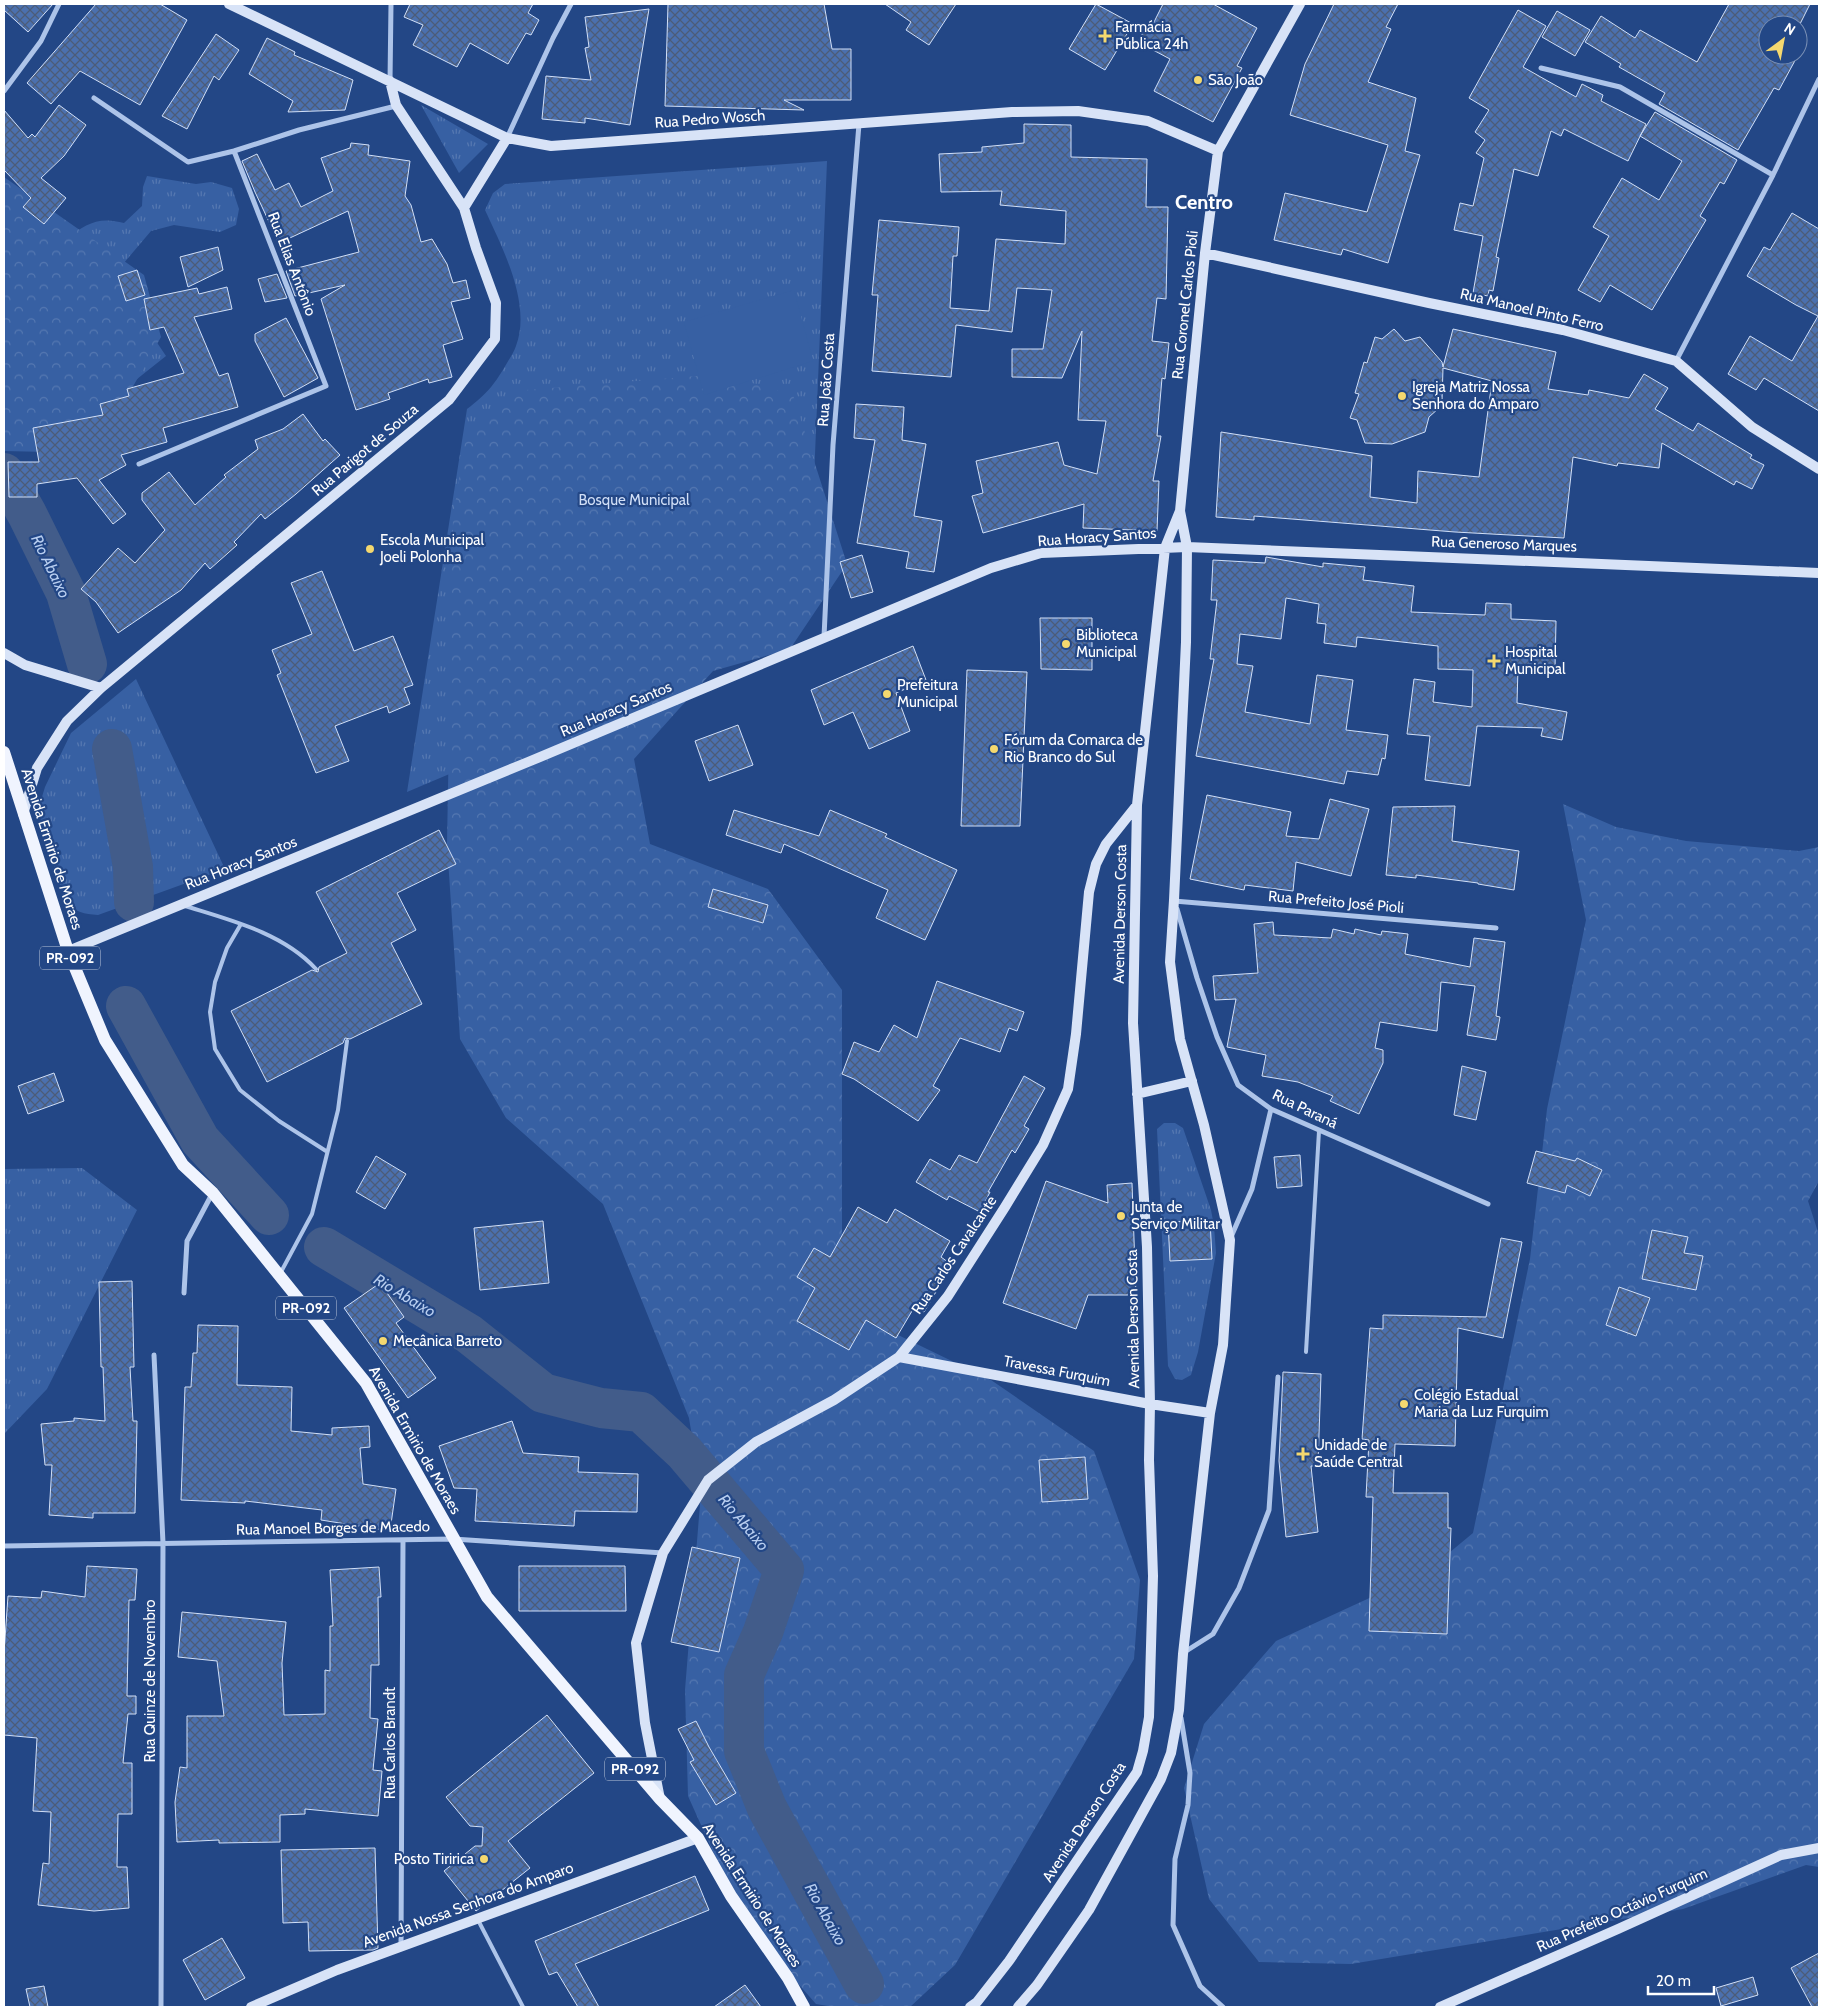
<svg xmlns="http://www.w3.org/2000/svg" width="1823" height="2011" font-family="Cabin,sans-serif">
	<style>
		.grass { fill: url(#grass-tufts) }
		.forest { fill: url(#forest-crowns) }
		.pitch { fill: #3760a3 }
		.lines { fill: none; stroke-linecap: round; stroke-linejoin: round }
		.river { stroke: #425c8a; stroke-width: 40 }
		.building { fill: url(#building-cross-hatch); stroke: #d1dff7 }
		.lane { stroke: #adc4e9; stroke-width: 4 }
		.street { stroke: #adc4e9; stroke-width: 5 }
		.secondary { stroke: #d8e3f7; stroke-width: 10 }
		.primary { stroke: #f0f4fe; stroke-width: 12 }
		.poi-dot { fill: #f4d86f; stroke: #234786; stroke-width: 2 }
		.labels { text-anchor: middle; stroke-width: 4.5; stroke-linejoin: round; paint-order: stroke }
		.shield { fill: #234786; stroke: #bdc8db; stroke-width: 1 }
		.shield-label { font-size: 14px; font-weight: bold; fill: #fff }
		.poi-label { font-size: 15px; fill: #fff; stroke: #234786; text-anchor: start }
		.street-label { font-size: 15px; fill: #fff; stroke: #234786 }
		.park-label { font-size: 15px; fill: #d1dff7; stroke: #234786 }
		.water-label { font-size: 16px; font-style: italic; fill: #b8cef0; stroke: #234786 }
		.district-label { font-size: 20px; font-weight: bold; fill: #fff; stroke: #234786 }
	</style>
	<defs>
		<pattern id="grass-tufts" width="24" height="20" patternUnits="userSpaceOnUse" patternTransform="scale(1.25)"><rect width="24" height="20" fill="#3760a3"/><path d="M3 7l-1-3M5 7V3M7 7l1-3M15 17l-1-3M17 17v-4M19 17l1-3" fill="none" stroke="#5578b1"/></pattern>
		<pattern id="forest-crowns" width="20" height="18" patternUnits="userSpaceOnUse" patternTransform="scale(1.25)"><rect width="20" height="18" fill="#3760a3"/><path d="M2 6a3 3 0 1 1 6 0M12 15a3 3 0 1 1 6 0" fill="none" stroke="#5578b1"/></pattern>
		<pattern id="building-cross-hatch" width="8" height="8" patternUnits="userSpaceOnUse" patternTransform="scale(1.25)"><rect width="8" height="8" fill="#4b70ae"/><path d="M0 0l8 8M0 8l8-8" fill="none" stroke="#4c5c78"/></pattern>
	</defs>
	<rect width="100%" height="100%" fill="#234786"/>
	<path class="grass" d="M421 105 488 144 459 173Z
		M827 161 809 601 803 624 407 792 467 409C486 395 495 384 507 363 510 358 514 352 516 346 532 304 502 247 485 210L493 193 505 184Z
		M147 176 196 184 211 182 232 188 239 209 236 225 220 232 174 225 151 231 123 264V292L166 356 137 379 25 419 4 201 66 239C86 224 98 216 124 223L142 206 143 187Z
		M136 679 225 869 98 915C84 914 76 912 65 903L38 810 45 787 71 733Z
		M1164 1123H1175L1183 1128 1211 1210 1214 1226 1216 1253 1198 1352 1191 1375 1182 1380 1175 1379 1168 1366 1157 1129Z
		M82 1168 137 1210 47 1389 4 1434V1169Z"/>
	<path class="forest" d="M4 177 144 275 161 337 114 420 49 452 4 451Z
		M721 374 793 395 847 564 790 649 713 671 634 759 650 844 768 889 842 990V1274L863 1318 991 1380 1094 1451 1140 1580 1134 1659 955 1965 910 2007H834L816 2004 745 1923 688 1796 685 1690 701 1492 689 1418 603 1204 506 1118 460 1039 447 844 453 517 466 436 514 391Z
		M1563 804 1616 827 1686 841 1799 851 1819 847V1181L1808 1201 1819 1235V1867L1806 1865 1683 1909 1351 1964 1259 1962 1209 1899 1184 1788 1204 1724 1276 1641 1426 1572 1473 1533 1530 1259 1547 1109 1586 920Z"/>
	<path class="pitch" d="M794 290 813 361 704 395 684 322Z"/>
	<g class="lines">
		<path class="river" d="M4 473 27 514 66 593 87 664
			M112 749 133 867 134 902
			M126 1006 200 1140 269 1215
			M324 1247 469 1334 543 1393 601 1408 641 1412 684 1452 784 1570 763 1632 744 1675V1751L767 1808 864 1984"/>
	</g>
	<path class="building" d="M4 4H53L28 32 4 10Z
		M96 4H160L187 20 140 105 80 71 51 104 27 83Z
		M410 4H533L528 13 539 20 531 35 526 33 508 64 470 43 457 67 413 45 423 25 404 17Z
		M668 4H824L832 49H851V100H784L804 110 665 106Z
		M885 4H956L929 45 906 30 911 22Z
		M1096 4 1133 24 1105 70 1069 49Z
		M1163 4H1213L1257 28 1237 66 1242 68 1213 122 1154 91 1170 59 1138 42 1149 21 1153 24Z
		M1334 4H1398L1386 27 1391 29 1368 82 1416 98 1405 151 1420 155 1388 263 1343 249 1341 255 1274 240 1285 193 1367 212 1388 145 1290 115 1305 64Z
		M1729 4H1810L1798 28V25H1768V55H1798L1779 90 1774 88 1738 150 1659 104 1665 93 1619 67 1621 64 1585 42 1601 16 1635 38 1640 30 1697 62Z
		M649 9 630 125 585 118V123L542 119 546 76 591 80 585 48 589 47 585 17Z
		M1518 10 1546 26 1523 67 1576 97 1582 84 1603 95 1601 101 1646 124 1628 161 1564 129 1561 136 1551 131 1538 176 1514 169 1496 257 1499 258 1493 291 1489 290 1488 296 1473 293 1483 236 1454 230 1460 203 1473 206 1484 158 1476 153 1485 140 1475 132 1489 110 1469 98Z
		M1557 11 1590 30 1575 56 1542 37Z
		M216 34 239 50 219 80 214 76 187 129 162 116Z
		M267 38 295 52 294 55 353 80 345 110 288 112 293 101 249 74Z
		M59 105 86 125 64 156 41 178 66 198 44 224 23 207 31 198 4 170V110L28 138 32 134 35 137Z
		M1655 112 1737 160 1724 184 1720 182 1700 216 1706 220 1652 310 1610 285 1600 302 1578 290 1609 236 1593 227 1622 178 1659 200 1682 161 1640 136Z
		M1024 124 1071 125V157L1147 159 1146 207H1168L1166 299 1157 298 1152 341 1169 343 1165 379 1162 378 1157 436H1161L1153 481H1159L1157 531 1083 528 1084 504 983 533 972 496 983 493 976 461 1058 442 1064 465 1097 474 1106 421 1078 420 1082 331 1062 378 1012 377V349H1043L1052 290 1017 288 1012 332 956 325 951 377 872 371 878 295H872L879 220 959 227 957 256H953L950 308 989 311 996 239 1065 244 1066 211 1000 205 1002 191 941 192 939 154 982 152V147L1024 143Z
		M351 143 369 145 368 155 410 161 405 196 411 205 421 242 432 239 447 264 453 283 466 280 470 298 451 302 463 339 443 345 452 377 429 383 428 379 388 393 390 399 356 410 321 299 345 285 295 296 286 271 359 252 348 211 279 243 255 192 242 161 257 154 275 190 289 183 301 207 333 191 321 158 350 148Z
		M1792 213 1819 229V411L1764 378 1756 390 1728 374 1750 336 1792 361 1818 316 1796 305 1747 276 1764 247 1770 250Z
		M218 247 223 270 188 287 180 257Z
		M137 270 145 295 126 301 118 276Z
		M277 274 287 298 265 302 258 279Z
		M227 287 232 309 194 317 219 376 228 373 238 407 163 428 167 442 121 455 126 465 99 480 126 514 113 524 77 478 37 484V497H9L8 462H39L33 428 103 415 100 404 129 396 127 389 184 373 164 327 150 330 144 299 197 288 199 294Z
		M286 318 318 378 284 397 255 341V334Z
		M1394 329 1405 341 1420 337 1442 362 1443 367 1453 329 1556 352 1548 389 1588 395 1589 390 1629 398 1644 374 1668 388 1655 409 1693 431 1698 423 1752 455 1750 458 1764 465 1752 489 1736 481 1734 485 1662 443 1659 468 1618 463 1617 466 1573 457 1564 538 1455 532 1254 516V520L1216 517 1221 432 1372 456 1370 497 1417 503 1418 471 1479 477 1492 381 1443 368 1442 401 1439 408 1429 417 1425 432 1392 444 1365 443 1357 420 1350 418 1359 394 1355 393 1364 362 1367 363 1375 337 1382 339Z
		M856 404 904 407 902 440 926 444 914 516 942 521 934 572 906 568 909 552 857 543 875 440 854 438Z
		M303 414 323 441 325 439 340 455 296 494 265 519 261 514 234 542 237 545 210 569 205 563 181 590 118 633 96 602 81 589 118 548 135 563 165 530 142 500V493L169 472 195 505 226 477 224 475 258 449 255 440 283 429Z
		M862 555 873 592 851 598 840 562Z
		M1266 557 1323 567V563L1365 567 1363 580 1414 586 1411 612 1485 615 1486 603 1511 604V619L1556 621 1555 669 1518 668 1517 703 1567 712 1562 740 1541 736 1543 728 1477 726 1470 786 1425 780 1430 736 1407 734 1414 679 1435 682 1433 702 1472 707 1473 670 1438 669V646L1357 637 1356 647 1324 643 1326 624 1317 623 1319 604 1286 598 1281 639 1240 634 1237 664 1253 666 1245 712 1310 724 1317 675 1353 680 1346 730 1388 735 1385 759 1382 758 1378 775 1347 771 1344 784 1196 756 1214 659H1210L1217 600H1211L1213 560 1265 563Z
		M322 571 354 651 393 636 413 685 404 688 410 704 389 713 387 706 335 726 349 761 316 773 277 675 281 673 272 650 312 634 291 583Z
		M1040 618H1092V670L1041 669Z
		M913 646 926 680 896 693 910 731 869 749 853 712 824 725 811 690Z
		M967 670 1027 672 1020 826H961Z
		M738 725 753 765 709 781 695 741Z
		M1207 795 1291 812 1286 836 1319 839 1330 799 1369 809 1351 876 1296 862 1293 891 1245 885 1244 890 1190 879Z
		M1455 806 1452 841 1519 851 1514 890 1478 884V883L1416 875V878L1386 875 1393 807Z
		M734 810 819 836 830 810 887 834 885 837 957 870 925 940 876 918 888 890 784 844 781 853 726 835Z
		M439 830 456 864 397 893 416 930 391 943 422 1004 350 1039 345 1038 343 1043 267 1082 231 1011 312 970 318 972 319 967 347 953 316 892Z
		M713 889 768 905 763 923 708 907Z
		M1273 922 1274 935 1331 938 1333 929 1354 934 1355 929 1381 935 1382 931 1408 934 1405 954 1470 967 1474 938 1505 942 1496 1016 1500 1017 1496 1040 1467 1035 1475 986 1441 982 1437 1031 1380 1022 1375 1048 1383 1050V1063L1359 1114 1330 1101 1333 1096 1298 1082 1262 1076 1266 1055 1227 1047 1236 999 1215 1000 1213 976 1258 973 1254 924Z
		M937 981 1024 1012 1017 1031 1009 1028 1000 1052 960 1038 933 1086 940 1090 918 1121 854 1079 842 1074 854 1042 879 1052 894 1025 917 1038Z
		M1462 1066 1486 1072 1476 1120 1454 1115Z
		M54 1073 64 1101 28 1114 18 1086Z
		M1024 1076 1045 1088 1024 1126 1029 1129 1015 1153 1012 1150 988 1192H990L980 1212 949 1196 947 1200 916 1182 930 1159 950 1170 959 1155 977 1163Z
		M1536 1151 1575 1161 1577 1158 1602 1170 1590 1196 1567 1185 1565 1193 1527 1183Z
		M1300 1155 1302 1186 1277 1188 1274 1157Z
		M376 1156 406 1174 385 1209 356 1192Z
		M1046 1181 1108 1203 1107 1185 1132 1183 1136 1295H1088L1076 1329 1003 1303Z
		M858 1207 887 1223 895 1209 950 1241 941 1257 952 1265 924 1312 915 1306 896 1338 866 1320 849 1350 797 1321 815 1288 797 1277 814 1248 830 1257Z
		M1210 1220 1212 1259 1170 1261 1168 1222Z
		M543 1221 549 1283 480 1290 474 1228Z
		M1652 1230 1688 1237 1684 1253 1703 1256 1696 1290 1642 1279Z
		M1501 1238 1522 1242 1503 1338 1458 1328 1455 1446 1395 1444 1393 1493H1448V1528H1451L1447 1634 1369 1631 1373 1497H1366L1369 1440 1362 1439 1370 1328 1383 1329V1315L1486 1317Z
		M132 1281 134 1367H130L133 1421H137L135 1513H93V1518L49 1515 52 1465H45L41 1424 74 1421V1418L105 1421 103 1367H101L99 1282Z
		M380 1283 404 1317 396 1323 436 1378 408 1398 344 1308Z
		M1619 1287 1650 1298 1636 1336 1606 1325Z
		M198 1325 238 1326 237 1385 292 1387 291 1431 332 1435V1428L369 1426 370 1447 360 1448 363 1484 396 1489 390 1531 321 1520 322 1510 245 1501V1503L181 1500 185 1387H191L193 1353H197Z
		M1283 1372 1321 1374 1318 1466H1311L1318 1532 1286 1537 1279 1461Z
		M512 1421 523 1453 579 1457 578 1472 638 1474 637 1512 575 1511 574 1526 475 1521 477 1489 454 1488 439 1446Z
		M1085 1457 1088 1499 1042 1502 1039 1460Z
		M692 1547 740 1558 719 1652 671 1642Z
		M87 1566 137 1569 135 1600H129L127 1696H136V1714H128L123 1763H132V1814H118L117 1867H127L129 1908 94 1911 38 1905 43 1863 49 1864 51 1812 33 1811 37 1738 4 1735V1653L8 1596 41 1598 42 1591 85 1597Z
		M519 1566H625L626 1611H519Z
		M379 1567 381 1597H378L379 1665H371L370 1718 378 1719 373 1770 382 1771 378 1816 305 1809V1814L280 1815V1842L219 1843V1840L177 1842 175 1802 180 1767 187 1768V1716H224L217 1661 178 1657 182 1612 286 1622 282 1663 284 1715 325 1714V1670L330 1671V1626H333L330 1570Z
		M547 1715 594 1773 508 1841 530 1868 476 1911 444 1871 475 1846H482L483 1827 470 1826 446 1797Z
		M696 1721 709 1747 736 1793 716 1805 690 1762 694 1760 678 1729Z
		M375 1848 378 1948 373 1950 309 1951 308 1922 283 1923 281 1850Z
		M695 1876 709 1910 575 1964 599 2007H578L557 1972 549 1975 535 1941Z
		M222 1938 245 1978 205 2000 183 1960Z
		M1819 1953V2007H1812L1791 1968Z
		M1753 1977 1758 1995 1721 2006 1716 1988Z
		M745 1985 761 2007H714Z
		M44 1986 48 2007H30L26 1989Z"/>
	<g class="lines">
		<path class="lane" d="M185 906C230 920 283 933 316 969
			M241 924 227 948 215 982 210 1012 215 1049 240 1090 279 1121 326 1151
			M281 1272 312 1214 338 1110 347 1041
			M1306 1352 1319 1131
			M478 1920 523 2007"/>
		<path class="street" d="M1541 68 1620 87 1773 175
			M390 81 391 4
			M4 91 41 41 59 4
			M94 98 188 162 234 151 299 130 396 106
			M507 138 553 38 571 4
			M1676 361 1773 175 1819 79
			M139 464 326 386 234 151
			M824 637 833 445 859 124
			M1174 901 1496 928
			M1177 909 1197 978 1217 1037 1238 1085 1271 1109 1488 1204
			M1231 1237 1252 1189 1271 1109
			M184 1293 187 1241 212 1194
			M154 1355 163 1543 161 2007
			M4 1546 453 1539 663 1553
			M1183 1653 1213 1634 1239 1588 1269 1510 1278 1377
			M1181 1718 1190 1773 1188 1805 1175 1859 1173 1925 1200 1986 1223 2007
			M401 1945 403 1540"/>
		<path class="secondary" d="M229 4 507 138 551 146 1012 112 1078 111 1148 121 1218 151
			M464 208 507 138
			M1205 253 1429 303 1563 330 1676 361 1752 427 1819 469
			M4 653 25 665 101 688
			M23 814 37 768 67 721 101 688 449 400 495 339 496 303 476 248 464 208 396 105 390 81
			M68 951 528 762 991 568 1041 553 1187 547 1819 573
			M1137 1094 1192 1081
			M899 1357 1150 1404 1210 1413
			M660 1799 645 1723 636 1643 663 1553 708 1480 756 1442 834 1400 899 1357 948 1296 1005 1207 1043 1145 1068 1089 1076 1034 1089 892 1096 864 1106 844 1137 805
			M251 2007 337 1970 698 1838
			M970 2007 977 2002 1009 1961 1137 1772 1143 1751 1149 1717 1153 1576 1149 1460 1150 1404 1147 1247 1133 1023 1137 805 1165 548 1180 511
			M1018 2007 1037 1985 1089 1910 1161 1779 1171 1753 1179 1710 1183 1654 1210 1413 1223 1345 1230 1240 1204 1125 1180 1039 1170 962 1174 900 1186 642 1187 547 1180 511 1205 253 1218 151 1300 4
			M1440 2007 1618 1929 1781 1855 1819 1848"/>
		<path class="primary" d="M4 752 68 951 105 1040 183 1165 213 1193 366 1383 487 1597 660 1799 698 1838 731 1896 788 1978 804 2007"/>
	</g>
	<g class="poi-dot">
		<path d="M1102.5 28.5h5v5h5v5h-5v5h-5v-5h-5v-5h5z"/>
		<circle cx="1198" cy="80" r="5"/>
		<circle cx="1402" cy="396" r="5"/>
		<circle cx="370" cy="549" r="5"/>
		<circle cx="1066" cy="644" r="5"/>
		<path d="M1491.5 653.5h5v5h5v5h-5v5h-5v-5h-5v-5h5z"/>
		<circle cx="887" cy="694" r="5"/>
		<circle cx="994" cy="749" r="5"/>
		<circle cx="1121" cy="1216" r="5"/>
		<circle cx="383" cy="1341" r="5"/>
		<circle cx="1404" cy="1404" r="5"/>
		<path d="M1300.5 1446.5h5v5h5v5h-5v5h-5v-5h-5v-5h5z"/>
		<circle cx="484" cy="1859" r="5"/>
	</g>
	<g class="labels">
		<g class="shield">
			<rect x="40" y="946.5" width="60" height="23" rx="4"/>
			<rect x="276" y="1296.5" width="60" height="23" rx="4"/>
			<rect x="605" y="1757.5" width="60" height="23" rx="4"/>
		</g>
		<g class="shield-label">
			<text x="70" y="963">PR-092</text>
			<text x="306" y="1313">PR-092</text>
			<text x="635" y="1774">PR-092</text>
		</g>
		<g class="poi-label">
			<text x="1115" y="32">Farmácia<tspan x="1115" dy="17">Pública 24h</tspan></text>
			<text x="1208" y="85">São João</text>
			<text x="1412" y="392">Igreja Matriz Nossa<tspan x="1412" dy="17">Senhora do Amparo</tspan></text>
			<text x="380" y="545">Escola Municipal<tspan x="380" dy="17">Joeli Polonha</tspan></text>
			<text x="1076" y="640">Biblioteca<tspan x="1076" dy="17">Municipal</tspan></text>
			<text x="1505" y="657">Hospital<tspan x="1505" dy="17">Municipal</tspan></text>
			<text x="897" y="690">Prefeitura<tspan x="897" dy="17">Municipal</tspan></text>
			<text x="1004" y="745">Fórum da Comarca de<tspan x="1004" dy="17">Rio Branco do Sul</tspan></text>
			<text x="1131" y="1212">Junta de<tspan x="1131" dy="17">Serviço Militar</tspan></text>
			<text x="393" y="1346">Mecânica Barreto</text>
			<text x="1414" y="1400">Colégio Estadual<tspan x="1414" dy="17">Maria da Luz Furquim</tspan></text>
			<text x="1314" y="1450">Unidade de<tspan x="1314" dy="17">Saúde Central</tspan></text>
			<text x="474" y="1864" text-anchor="end">Posto Tiririca</text>
		</g>
		<g class="street-label">
			<text transform="translate(710 119) rotate(-4)" y="5">Rua Pedro Wosch</text>
			<text transform="translate(292 264) rotate(69)" y="5">Rua Elias Antônio</text>
			<text transform="translate(1185 305) rotate(-84)" y="5">Rua Coronel Carlos Pioli</text>
			<text transform="translate(1532 310) rotate(13)" y="5">Rua Manoel Pinto Ferro</text>
			<text transform="translate(826 380) rotate(-86)" y="5">Rua João Costa</text>
			<text transform="translate(365 450) rotate(-40)" y="5">Rua Parigot de Souza</text>
			<text transform="translate(1097 537) rotate(-4)" y="5">Rua Horacy Santos</text>
			<text transform="translate(1504 544) rotate(2)" y="5">Rua Generoso Marques</text>
			<text transform="translate(616 709) rotate(-23)" y="5">Rua Horacy Santos</text>
			<text transform="translate(52 849) rotate(72)" y="5">Avenida Ermirio de Moraes</text>
			<text transform="translate(241 863) rotate(-22)" y="5">Rua Horacy Santos</text>
			<text transform="translate(1336 902) rotate(5)" y="5">Rua Prefeito José Pioli</text>
			<text transform="translate(1120 914) rotate(-89)" y="5">Avenida Derson Costa</text>
			<text transform="translate(1305 1109) rotate(26)" y="5">Rua Paraná</text>
			<text transform="translate(954 1255) rotate(-56)" y="5">Rua Carlos Cavalcante</text>
			<text transform="translate(1133 1319) rotate(-91)" y="5">Avenida Derson Costa</text>
			<text transform="translate(1057 1371) rotate(11)" y="5">Travessa Furquim</text>
			<text transform="translate(415 1440) rotate(60)" y="5">Avenida Ermirio de Moraes</text>
			<text transform="translate(333 1528) rotate(-1)" y="5">Rua Manoel Borges de Macedo</text>
			<text transform="translate(150 1681) rotate(-90)" y="5">Rua Quinze de Novembro</text>
			<text transform="translate(390 1743) rotate(-90)" y="5">Rua Carlos Brandt</text>
			<text transform="translate(1084 1822) rotate(-57)" y="5">Avenida Derson Costa</text>
			<text transform="translate(752 1895) rotate(57)" y="5">Avenida Ermirio de Moraes</text>
			<text transform="translate(468 1905) rotate(-20)" y="5">Avenida Nossa Senhora do Amparo</text>
			<text transform="translate(1622 1910) rotate(-24)" y="5">Rua Prefeito Octávio Furquim</text>
		</g>
		<g class="park-label">
			<text x="634" y="505">Bosque Municipal</text>
		</g>
		<g class="water-label">
			<text transform="translate(51 566) rotate(64)" y="6">Rio Abaixo</text>
			<text transform="translate(405 1295) rotate(31)" y="6">Rio Abaixo</text>
			<text transform="translate(744 1522) rotate(50)" y="6">Rio Abaixo</text>
			<text transform="translate(826 1914) rotate(61)" y="6">Rio Abaixo</text>
		</g>
		<g class="district-label">
			<text x="1204" y="209">Centro</text>
		</g>
	</g>
	<rect width="1823" height="2011" fill="none" stroke="#ffffff" stroke-width="10"/>
	<g transform="translate(1783 40) rotate(32)"><circle r="24" fill="#234786" stroke="#7b91b6"/>
	<path d="M0-4L9 19L0 12L-9 19Z" fill="#f4d86f"/>
	<text y="-8" font-size="14" font-weight="bold" text-anchor="middle" fill="#ffffff">N</text>
	</g>
	<path d="M1648 1986v8h66v-8" fill="none" stroke="#ffffff" stroke-width="2.5"/>
	<text x="1656" y="1986" font-size="15" fill="#ffffff" stroke="#234786" stroke-width="4" paint-order="stroke">20 m</text>
</svg>
